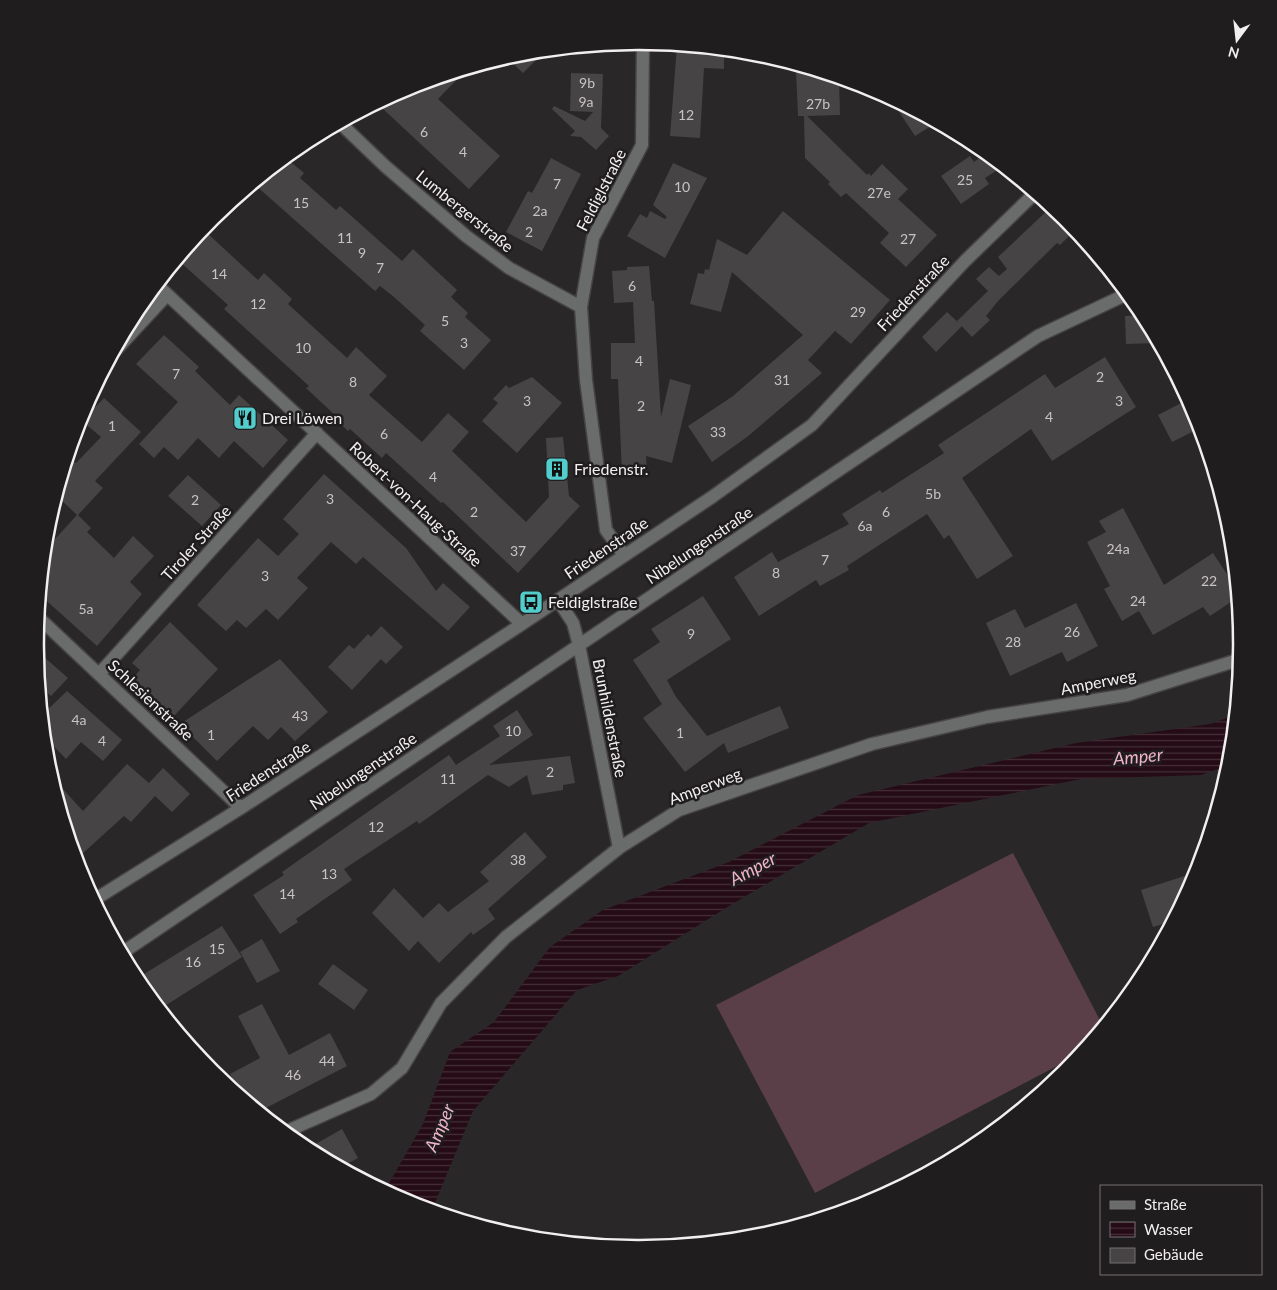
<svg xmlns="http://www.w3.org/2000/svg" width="1277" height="1290" font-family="Lato,sans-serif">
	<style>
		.garden { fill: #5a3f49 }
		.water { fill: url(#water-rules) }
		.building { fill: #474445 }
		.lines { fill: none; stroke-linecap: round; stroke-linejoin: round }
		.street-casing { stroke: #464344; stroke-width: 15 }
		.street { stroke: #6a6c6c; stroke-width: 12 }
		.labels { text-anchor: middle; stroke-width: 5; stroke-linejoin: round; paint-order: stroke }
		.number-label { font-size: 14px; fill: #c7c4c5 }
		.street-label { font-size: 16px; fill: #f2eff0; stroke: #201d1e }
		.poi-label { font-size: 16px; fill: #f2eff0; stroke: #201d1e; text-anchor: start }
		.water-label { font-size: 18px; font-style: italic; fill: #efb3c9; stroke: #201d1e }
		.rim { fill: none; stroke: #f2eff0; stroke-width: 2.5 }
	</style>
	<defs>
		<pattern id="water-rules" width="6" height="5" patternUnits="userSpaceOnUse" patternTransform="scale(1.25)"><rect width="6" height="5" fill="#240b16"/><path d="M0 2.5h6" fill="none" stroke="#442f38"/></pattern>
	</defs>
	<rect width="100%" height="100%" fill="#2a2728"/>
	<path class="garden" d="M1013 853 1103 1026 1080 1054 815 1193 716 1005Z"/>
	<path class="water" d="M1235 715 1230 765 1201 775 1081 779 869 823 729 906 618 976 577 990 473 1111 432 1210 407 1202 385 1190 423 1124 450 1052 494 1022 550 947 603 910 729 862 858 795 1076 743 1210 724Z"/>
	<path class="building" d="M677 45 724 50V69L704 68 700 138 670 136Z
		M545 51 523 73 506 57 521 53Z
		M466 70 438 99 500 156 469 189 382 108 395 94 408 87Z
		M796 71H814L839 78 840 115 807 116 867 175 869 173 871 176 882 164 908 189 898 199 937 235 906 267 880 243 889 233 846 193 841 197 828 184 830 182 805 158 804 116H798Z
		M571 73 603 74 601 128 609 136 596 150 581 137 570 136 575 131 552 109 554 106 585 121 593 112 570 111Z
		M890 98 918 113 936 123 915 136Z
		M986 153 1002 167 985 178 989 184 961 204 941 176 970 156 974 162Z
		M551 158 581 174 542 251 506 232 528 191 532 193Z
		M287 159 304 173 300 178 336 210 340 206 402 261 413 249 457 290 451 297 468 313 465 317 491 340 464 370 420 331 425 325 394 297 380 286 375 291 254 184Z
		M673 163 707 178 665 258 627 236 640 214 647 218 650 211 665 219 667 217 653 205Z
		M1051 207 1075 230 1060 245 1057 243 998 301 986 316 990 320 972 337 957 321 988 291 976 279 989 267 999 276 1007 269 998 257Z
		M783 211 890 300 851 344 835 331 808 360 822 373 747 437 712 462 688 426 733 396 803 335 732 272 721 312 690 304 698 273 704 274 705 269 709 270 717 239 747 255Z
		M206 232 258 280 264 273 292 299 288 304 347 358 356 347 387 376 369 395 422 442 448 413 469 432 452 451 526 522 549 497 546 438 563 437 569 496 580 506 518 573 443 502 441 503 386 453 382 458 350 429 348 431 335 419 337 417 306 388 309 386 224 309 228 305 179 261Z
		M649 266 652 301H654L661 417 670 379 691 385 672 463 646 456 647 473 622 474 618 379H611V343H635L633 302 614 303 612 271 627 270V267Z
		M947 312 962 326 936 352 922 337Z
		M1143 315 1158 343 1126 344 1125 316Z
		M164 335 199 367 195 371 230 405 239 395 288 440 263 468 234 441 219 458 198 438 178 460 164 447 154 458 139 444 178 402 136 364Z
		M1105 357 1136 407 1052 461 1031 429 962 478 1013 556 977 579 949 535 944 539 927 514 847 566 849 570 820 586 816 580 759 616 734 577 772 552 778 562 849 524 842 514 880 490 882 493 944 453 938 445 1045 374 1055 388Z
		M532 377 562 403 517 453 482 421 498 403 493 399 506 385 509 388Z
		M104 398 141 432 95 481 103 488 78 515 91 528 87 532 114 558 133 536 154 556 130 582 142 594 97 646 40 595 44 551 77 515 56 495 68 456 76 463 101 437 82 421Z
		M1187 400 1200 428 1172 442 1158 415Z
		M324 474 406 548 436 591 443 583 470 607 448 631 363 557 356 564 331 542 297 578 308 588 278 620 266 609 246 628 237 620 226 631 197 605 258 538 278 556 299 534 283 519Z
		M188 475 221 505 202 526 168 496Z
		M1123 508 1164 585 1213 553 1236 588 1237 598 1210 616 1203 607 1153 635 1139 611 1122 621 1104 589 1110 586 1087 542 1106 532 1099 521Z
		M703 596 731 639 667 680 676 697 707 736 780 706 789 728 728 753 724 743 685 772 643 718 662 704 633 660 660 642 651 629Z
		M1076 603 1098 646 1067 662 1062 652 1010 676 986 623 1015 609 1025 628Z
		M170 622 218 669 173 717 132 679 140 670 132 663Z
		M381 626 403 647 386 664 381 659 352 690 328 667 349 645 354 649 368 634 371 637Z
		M35 649 68 678 51 696 39 685Z
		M280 659 328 712 295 741 281 727 268 740 253 726 217 761 180 724Z
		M67 691 122 740 103 761 81 742 66 759 44 736 42 715Z
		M517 710 533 735 489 765 570 756 575 783 563 785V790L532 795 527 775 509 787 488 775 419 824 417 821 344 869 352 880 296 919 298 922 280 934 253 895 284 875 282 872 449 755 456 765 500 736 493 726Z
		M127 764 149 783 163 768 190 794 172 812 155 796 131 822 124 816 82 854 70 841 50 775 83 811Z
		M525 832 547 857 488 909 495 919 473 935 471 932 439 963 418 941 409 951 372 913 394 888 423 918 439 903 448 912 489 881 480 872Z
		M1197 872 1172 921 1153 927 1141 890Z
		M222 926 242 957 160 1009 136 979Z
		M262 939 280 971 257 983 240 952Z
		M333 964 368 990 354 1010 318 984Z
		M262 1004 289 1055 330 1033 347 1066 260 1111 230 1086 235 1083 230 1074 260 1058 238 1016Z
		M342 1129 358 1158 341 1167 307 1149Z"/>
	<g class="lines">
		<g class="street-casing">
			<path id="street" d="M340 123 385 166 466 236 509 268 581 307
				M157 285 522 624
				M115 351 167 295
				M624 555 606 530 586 380 581 307 593 238 642 145 643 42
				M558 600 573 623 579 645 619 848
				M38 617 241 808
				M99 674 317 433
				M94 900 241 808 522 624 712 497 812 425 965 261 1035 193
				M122 953 1038 336 1127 294
				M285 1132 371 1094 402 1068 441 1003 506 937 619 848 679 810 872 744 987 717 1127 695 1241 659"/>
		</g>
		<use href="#street" class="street"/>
	</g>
	<defs>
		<g id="restaurant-square" transform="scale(1.25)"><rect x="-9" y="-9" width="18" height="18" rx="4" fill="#52cdcc" stroke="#201d1e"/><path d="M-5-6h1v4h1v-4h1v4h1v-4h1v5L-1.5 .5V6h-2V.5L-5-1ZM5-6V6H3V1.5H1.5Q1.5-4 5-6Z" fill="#111"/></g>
		<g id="building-square" transform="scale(1.25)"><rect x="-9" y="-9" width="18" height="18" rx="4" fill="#52cdcc" stroke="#201d1e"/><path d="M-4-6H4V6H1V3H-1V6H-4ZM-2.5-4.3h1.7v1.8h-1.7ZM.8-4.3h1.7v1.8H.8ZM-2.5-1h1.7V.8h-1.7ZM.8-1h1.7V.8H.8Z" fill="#111"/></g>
		<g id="bus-square" transform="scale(1.25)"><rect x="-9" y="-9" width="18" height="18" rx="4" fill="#52cdcc" stroke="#201d1e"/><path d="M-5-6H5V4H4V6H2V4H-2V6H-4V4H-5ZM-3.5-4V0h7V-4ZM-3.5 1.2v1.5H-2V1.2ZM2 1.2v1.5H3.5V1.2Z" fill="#111"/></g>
	</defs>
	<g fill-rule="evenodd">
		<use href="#restaurant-square" x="245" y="418"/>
		<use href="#building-square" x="557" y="469"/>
		<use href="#bus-square" x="531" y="602"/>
	</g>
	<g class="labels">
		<g class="number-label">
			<text x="587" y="88">9b</text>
			<text x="586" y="107">9a</text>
			<text x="818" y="109">27b</text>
			<text x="686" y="120">12</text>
			<text x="424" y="137">6</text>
			<text x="463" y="157">4</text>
			<text x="965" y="185">25</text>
			<text x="557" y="189">7</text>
			<text x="682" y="192">10</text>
			<text x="879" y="198">27e</text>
			<text x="301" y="208">15</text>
			<text x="540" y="216">2a</text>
			<text x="529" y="237">2</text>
			<text x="345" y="243">11</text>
			<text x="908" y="244">27</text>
			<text x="362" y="258">9</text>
			<text x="380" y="273">7</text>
			<text x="219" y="279">14</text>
			<text x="632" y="291">6</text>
			<text x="258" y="309">12</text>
			<text x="858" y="317">29</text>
			<text x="445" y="326">5</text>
			<text x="464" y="348">3</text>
			<text x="303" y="353">10</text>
			<text x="639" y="366">4</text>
			<text x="176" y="379">7</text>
			<text x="1100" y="382">2</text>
			<text x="782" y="385">31</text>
			<text x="353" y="387">8</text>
			<text x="527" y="406">3</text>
			<text x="1119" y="406">3</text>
			<text x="641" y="411">2</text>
			<text x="1049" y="422">4</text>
			<text x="112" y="431">1</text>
			<text x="718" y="437">33</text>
			<text x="384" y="439">6</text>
			<text x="433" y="482">4</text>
			<text x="933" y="499">5b</text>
			<text x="330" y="504">3</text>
			<text x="195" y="505">2</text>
			<text x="474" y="517">2</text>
			<text x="886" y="517">6</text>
			<text x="865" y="531">6a</text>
			<text x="1118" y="554">24a</text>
			<text x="518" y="556">37</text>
			<text x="825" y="565">7</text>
			<text x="776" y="578">8</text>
			<text x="265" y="581">3</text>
			<text x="1209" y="586">22</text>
			<text x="1138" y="606">24</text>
			<text x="86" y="614">5a</text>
			<text x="1072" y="637">26</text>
			<text x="691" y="639">9</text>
			<text x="1013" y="647">28</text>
			<text x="300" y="721">43</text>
			<text x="79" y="725">4a</text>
			<text x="513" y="736">10</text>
			<text x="680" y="738">1</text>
			<text x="211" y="740">1</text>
			<text x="102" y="746">4</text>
			<text x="550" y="777">2</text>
			<text x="448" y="784">11</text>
			<text x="376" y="832">12</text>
			<text x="518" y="865">38</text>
			<text x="329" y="879">13</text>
			<text x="287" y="899">14</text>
			<text x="217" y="954">15</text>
			<text x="193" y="967">16</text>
			<text x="327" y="1066">44</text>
			<text x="293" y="1080">46</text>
		</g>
		<g class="street-label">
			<text transform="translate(601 190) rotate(-63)" y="6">Feldiglstraße</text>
			<text transform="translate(465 211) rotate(39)" y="6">Lumbergerstraße</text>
			<text transform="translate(913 293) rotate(-47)" y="6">Friedenstraße</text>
			<text transform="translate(416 504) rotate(43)" y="6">Robert-von-Haug-Straße</text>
			<text transform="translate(196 543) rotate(-48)" y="6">Tiroler Straße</text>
			<text transform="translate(699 545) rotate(-34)" y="6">Nibelungenstraße</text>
			<text transform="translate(606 548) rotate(-34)" y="6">Friedenstraße</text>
			<text transform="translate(1098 682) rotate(-11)" y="6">Amperweg</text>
			<text transform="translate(151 700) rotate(43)" y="6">Schlesienstraße</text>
			<text transform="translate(610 718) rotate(79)" y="6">Brunhildenstraße</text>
			<text transform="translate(268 771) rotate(-33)" y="6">Friedenstraße</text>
			<text transform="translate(363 771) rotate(-34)" y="6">Nibelungenstraße</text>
			<text transform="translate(705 786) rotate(-21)" y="6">Amperweg</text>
		</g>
		<g class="poi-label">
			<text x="262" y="424">Drei Löwen</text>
			<text x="574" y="475">Friedenstr.</text>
			<text x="548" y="608">Feldiglstraße</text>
		</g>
		<g class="water-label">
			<text transform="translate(1138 757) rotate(-5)" y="6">Amper</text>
			<text transform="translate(753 869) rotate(-28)" y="6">Amper</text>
			<text transform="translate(440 1128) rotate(-67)" y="6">Amper</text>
		</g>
	</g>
	<path d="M0 0H1277V1290H0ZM638 50H639A594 594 0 0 1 1233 644V646A594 594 0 0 1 639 1240H638A594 594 0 0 1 44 646V644A594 594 0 0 1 638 50Z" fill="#201d1e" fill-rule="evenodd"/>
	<path class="rim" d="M638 50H639A594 594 0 0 1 1233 644V646A594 594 0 0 1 639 1240H638A594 594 0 0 1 44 646V644A594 594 0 0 1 638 50Z"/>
	<rect x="1100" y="1185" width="162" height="90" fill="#201d1e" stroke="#747172"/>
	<rect x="1110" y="1201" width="25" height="8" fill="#6a6c6c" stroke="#747172"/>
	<text x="1144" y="1210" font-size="15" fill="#f2eff0">Straße</text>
	<rect x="1110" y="1222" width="25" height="15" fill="url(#water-rules)" stroke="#747172"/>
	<text x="1144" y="1235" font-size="15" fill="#f2eff0">Wasser</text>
	<rect x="1110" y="1248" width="25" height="15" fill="#474445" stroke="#747172"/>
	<text x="1144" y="1260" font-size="15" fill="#f2eff0">Gebäude</text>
	<g transform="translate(1237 40) rotate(195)" stroke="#201d1e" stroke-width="4" paint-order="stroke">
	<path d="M0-4L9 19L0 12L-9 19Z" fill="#f2eff0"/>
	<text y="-8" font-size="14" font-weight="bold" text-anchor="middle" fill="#f2eff0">N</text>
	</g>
</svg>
